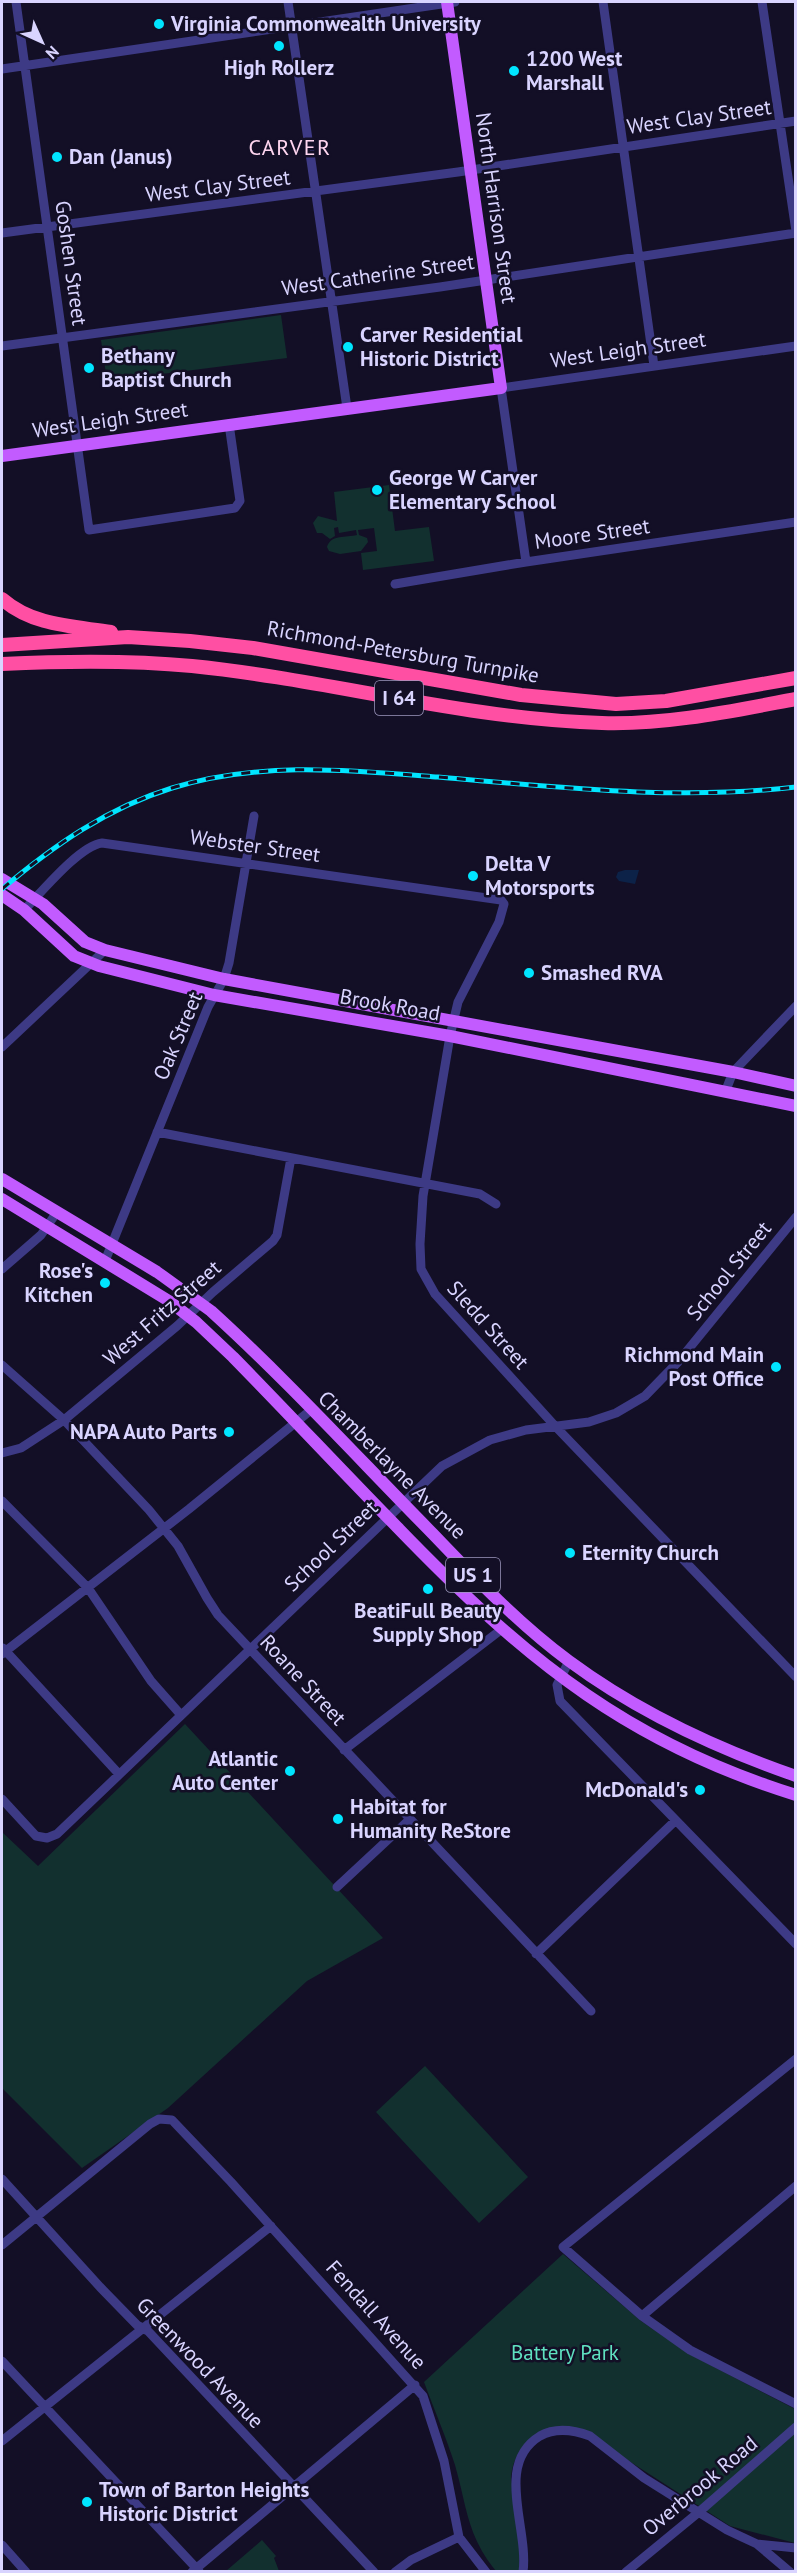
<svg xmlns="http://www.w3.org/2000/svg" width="797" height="2573" font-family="'PT Sans',sans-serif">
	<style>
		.green { fill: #12302f }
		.water { fill: #0c2248 }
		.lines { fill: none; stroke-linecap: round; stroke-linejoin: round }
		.minor { stroke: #3d3a85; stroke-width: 9 }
		.major { stroke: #c25bff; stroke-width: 12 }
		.highway { stroke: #ff4fa3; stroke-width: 14 }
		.rail-casing { stroke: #00e5ff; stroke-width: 5 }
		.rail { stroke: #130f26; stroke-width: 3; stroke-dasharray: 9; stroke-linecap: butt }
		.poi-dot { fill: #00e5ff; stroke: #130f26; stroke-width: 2 }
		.labels { text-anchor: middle; stroke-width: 5; stroke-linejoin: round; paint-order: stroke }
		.shield { fill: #130f26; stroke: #9e99be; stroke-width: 1.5 }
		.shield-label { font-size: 20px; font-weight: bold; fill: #d9d4ff }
		.poi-label { font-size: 21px; font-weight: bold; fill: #d9d4ff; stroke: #130f26; text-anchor: start }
		.street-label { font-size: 21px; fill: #d9d4ff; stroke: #130f26 }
		.park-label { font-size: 21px; fill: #5fe0c0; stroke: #130f26 }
		.neighbourhood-label { font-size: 22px; letter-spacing: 1.5px; fill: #ffd6f0; stroke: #130f26 }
	</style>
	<rect width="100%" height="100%" fill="#130f26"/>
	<path class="green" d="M281 315 287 358 107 381 101 340Z
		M389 485 395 531 429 527 434 561 363 570 361 553 377 551 374 528 358 530 359 535 367 538 368 542 361 551 340 554 329 551 327 547C331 534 346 538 357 535L356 530 339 533 338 527 334 528 335 536 330 539 322 533H317L313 523 318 516 337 521 334 492Z
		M185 1724 383 1938 307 1981 168 2108 82 2168 2 2088V1832L38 1866Z
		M425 2066 528 2177 479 2223 376 2112Z
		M563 2254 641 2321 689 2354 795 2409V2543L730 2526 629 2461 569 2427C539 2439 515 2440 511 2477L521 2539 519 2571H496C467 2536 467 2507 455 2465 446 2437 434 2409 424 2382Z
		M262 2540 276 2556 274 2558 279 2571H226Z"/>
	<path class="water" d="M625 870H639L635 884 619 881 616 877 618 872Z"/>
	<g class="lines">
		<path class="minor" d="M16 2 89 530 235 508 240 501 229 424
			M288 2 347 408
			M603 2 654 366
			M762 2 796 231
			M2 69 455 2
			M2 233 458 172 796 121
			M2 346 440 287 796 233
			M526 562 501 388 796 346
			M395 584 526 562 796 522
			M24 910C41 893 79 846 102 843L501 900 504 904 499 922 458 1002 450 1036 423 1196 420 1244 421 1269 435 1294 555 1426 796 1677
			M2 1047 105 950
			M726 1090 733 1072 796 1006
			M157 1132 480 1194 496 1204
			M105 1261 208 1007 224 979 229 963 254 816
			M2 1269 41 1235 57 1212
			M2 1365 64 1420 149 1510 178 1546 207 1598 218 1615 591 2011
			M2 1453 21 1448 64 1420 177 1326 213 1292 273 1241 277 1235 291 1158
			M2 1501 88 1588 151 1681 181 1715
			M3 1648 118 1773
			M2 1654 189 1509 311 1410
			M569 1661 557 1685 560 1701 796 1944
			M344 1750 502 1629
			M2 1799 36 1836 47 1838 57 1834 442 1466 490 1440 526 1430 589 1422 616 1413 645 1396 678 1362 796 1217
			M337 1887 409 1820
			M536 1954 675 1821
			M796 2059 563 2247 642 2316 690 2350 796 2404
			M2 2179 100 2287 137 2325 148 2331 374 2572
			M2 2245 150 2124 159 2119 172 2120 231 2182 423 2396 444 2461 459 2537 486 2572
			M642 2316 796 2186
			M2 2361 199 2571
			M2 2441 271 2226
			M757 2544 796 2548
			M2 2545 26 2572
			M192 2572 415 2385
			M395 2572 411 2560 459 2537
			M523 2572C529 2528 494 2464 540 2436 556 2427 574 2430 590 2436L644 2478 727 2530 757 2544 790 2572
			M626 2572 699 2512 796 2427"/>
		<path class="major" d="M2 456 501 388 447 2
			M2 879 43 904 85 942 105 950 224 979 733 1072 796 1086
			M2 895 24 910 74 956 99 966 214 995 450 1036 796 1106
			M2 1179 157 1272 211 1311C288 1381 360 1460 433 1534 476 1579 519 1624 569 1661 638 1712 715 1748 796 1776
			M2 1199 169 1301 196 1322 233 1357C288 1413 342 1471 397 1527 456 1588 517 1647 587 1695 651 1739 722 1772 796 1795"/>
		<path class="highway" d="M2 599C33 626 73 626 111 632
			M2 645 128 637 190 641 253 648 521 695 616 704 666 701 796 678
			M2 664C65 661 129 660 192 666 329 680 464 719 602 723 667 725 732 711 796 699"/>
		<g class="rail-casing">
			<path id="rail" d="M2 889C53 846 107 808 172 788 259 761 349 770 438 777 556 787 677 801 796 787"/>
		</g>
		<use href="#rail" class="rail"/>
	</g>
	<g class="poi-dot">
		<circle cx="159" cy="24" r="6"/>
		<circle cx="279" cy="46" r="6"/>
		<circle cx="514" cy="71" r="6"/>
		<circle cx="57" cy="157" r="6"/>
		<circle cx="348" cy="347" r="6"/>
		<circle cx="89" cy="368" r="6"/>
		<circle cx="377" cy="490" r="6"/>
		<circle cx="473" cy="876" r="6"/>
		<circle cx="529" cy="973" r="6"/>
		<circle cx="105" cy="1283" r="6"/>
		<circle cx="776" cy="1367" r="6"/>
		<circle cx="229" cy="1432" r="6"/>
		<circle cx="570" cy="1553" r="6"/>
		<circle cx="428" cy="1589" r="6"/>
		<circle cx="290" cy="1771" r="6"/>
		<circle cx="700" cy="1790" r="6"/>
		<circle cx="338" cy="1819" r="6"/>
		<circle cx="87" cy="2502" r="6"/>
	</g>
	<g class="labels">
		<g class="shield">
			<rect x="375" y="681" width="48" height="34" rx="4.5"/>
			<rect x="446" y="1558" width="54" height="34" rx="4.5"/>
		</g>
		<g class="shield-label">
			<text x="399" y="705">I 64</text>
			<text x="473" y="1582">US 1</text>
		</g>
		<g class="poi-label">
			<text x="171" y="31">Virginia Commonwealth University</text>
			<text x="526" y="66">1200 West<tspan x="526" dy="24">Marshall</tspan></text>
			<text x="279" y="75" text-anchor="middle">High Rollerz</text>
			<text x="69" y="164">Dan (Janus)</text>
			<text x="360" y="342">Carver Residential<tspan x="360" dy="24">Historic District</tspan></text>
			<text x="101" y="363">Bethany<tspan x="101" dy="24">Baptist Church</tspan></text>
			<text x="389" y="485">George W Carver<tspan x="389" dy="24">Elementary School</tspan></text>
			<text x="485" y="871">Delta V<tspan x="485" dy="24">Motorsports</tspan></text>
			<text x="541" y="980">Smashed RVA</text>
			<text x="93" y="1278" text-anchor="end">Rose's<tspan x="93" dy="24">Kitchen</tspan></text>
			<text x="764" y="1362" text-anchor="end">Richmond Main<tspan x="764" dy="24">Post Office</tspan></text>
			<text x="217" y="1439" text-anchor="end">NAPA Auto Parts</text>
			<text x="582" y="1560">Eternity Church</text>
			<text x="428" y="1618" text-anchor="middle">BeatiFull Beauty<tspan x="428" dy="24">Supply Shop</tspan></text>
			<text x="278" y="1766" text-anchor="end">Atlantic<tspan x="278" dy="24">Auto Center</tspan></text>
			<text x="688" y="1797" text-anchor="end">McDonald's</text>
			<text x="350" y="1814">Habitat for<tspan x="350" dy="24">Humanity ReStore</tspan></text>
			<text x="99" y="2497">Town of Barton Heights<tspan x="99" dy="24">Historic District</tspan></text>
		</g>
		<g class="street-label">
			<text transform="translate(699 117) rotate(-8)" y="7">West Clay Street</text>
			<text transform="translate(218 186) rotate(-7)" y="7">West Clay Street</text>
			<text transform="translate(496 208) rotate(82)" y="7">North Harrison Street</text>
			<text transform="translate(71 263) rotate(82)" y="7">Goshen Street</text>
			<text transform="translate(378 275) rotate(-8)" y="7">West Catherine Street</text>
			<text transform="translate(628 350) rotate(-8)" y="7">West Leigh Street</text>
			<text transform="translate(110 420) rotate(-8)" y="7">West Leigh Street</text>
			<text transform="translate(592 534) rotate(-8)" y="7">Moore Street</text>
			<text transform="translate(403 652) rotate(10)" y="7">Richmond-Petersburg Turnpike</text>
			<text transform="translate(255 846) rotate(8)" y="7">Webster Street</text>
			<text transform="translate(390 1005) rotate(10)" y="7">Brook Road</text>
			<text transform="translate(178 1036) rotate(-67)" y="7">Oak Street</text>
			<text transform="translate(729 1271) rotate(-51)" y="7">School Street</text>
			<text transform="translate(162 1313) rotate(-41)" y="7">West Fritz Street</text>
			<text transform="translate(488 1325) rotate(48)" y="7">Sledd Street</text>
			<text transform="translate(392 1465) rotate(45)" y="7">Chamberlayne Avenue</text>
			<text transform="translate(331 1546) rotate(-44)" y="7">School Street</text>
			<text transform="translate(303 1680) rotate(47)" y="7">Roane Street</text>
			<text transform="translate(376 2315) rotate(48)" y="7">Fendall Avenue</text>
			<text transform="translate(200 2363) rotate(46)" y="7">Greenwood Avenue</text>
			<text transform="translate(700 2486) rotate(-40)" y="7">Overbrook Road</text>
		</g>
		<g class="park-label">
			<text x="565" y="2360">Battery Park</text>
		</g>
		<g class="neighbourhood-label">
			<text x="290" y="155">CARVER</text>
		</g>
	</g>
	<rect width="797" height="2573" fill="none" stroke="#d9d4ff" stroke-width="6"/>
	<g transform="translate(42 42) rotate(135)" stroke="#130f26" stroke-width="4.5" paint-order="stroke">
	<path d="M0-4.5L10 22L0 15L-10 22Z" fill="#d9d4ff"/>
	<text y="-9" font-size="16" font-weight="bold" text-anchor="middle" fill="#d9d4ff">N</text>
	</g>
</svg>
